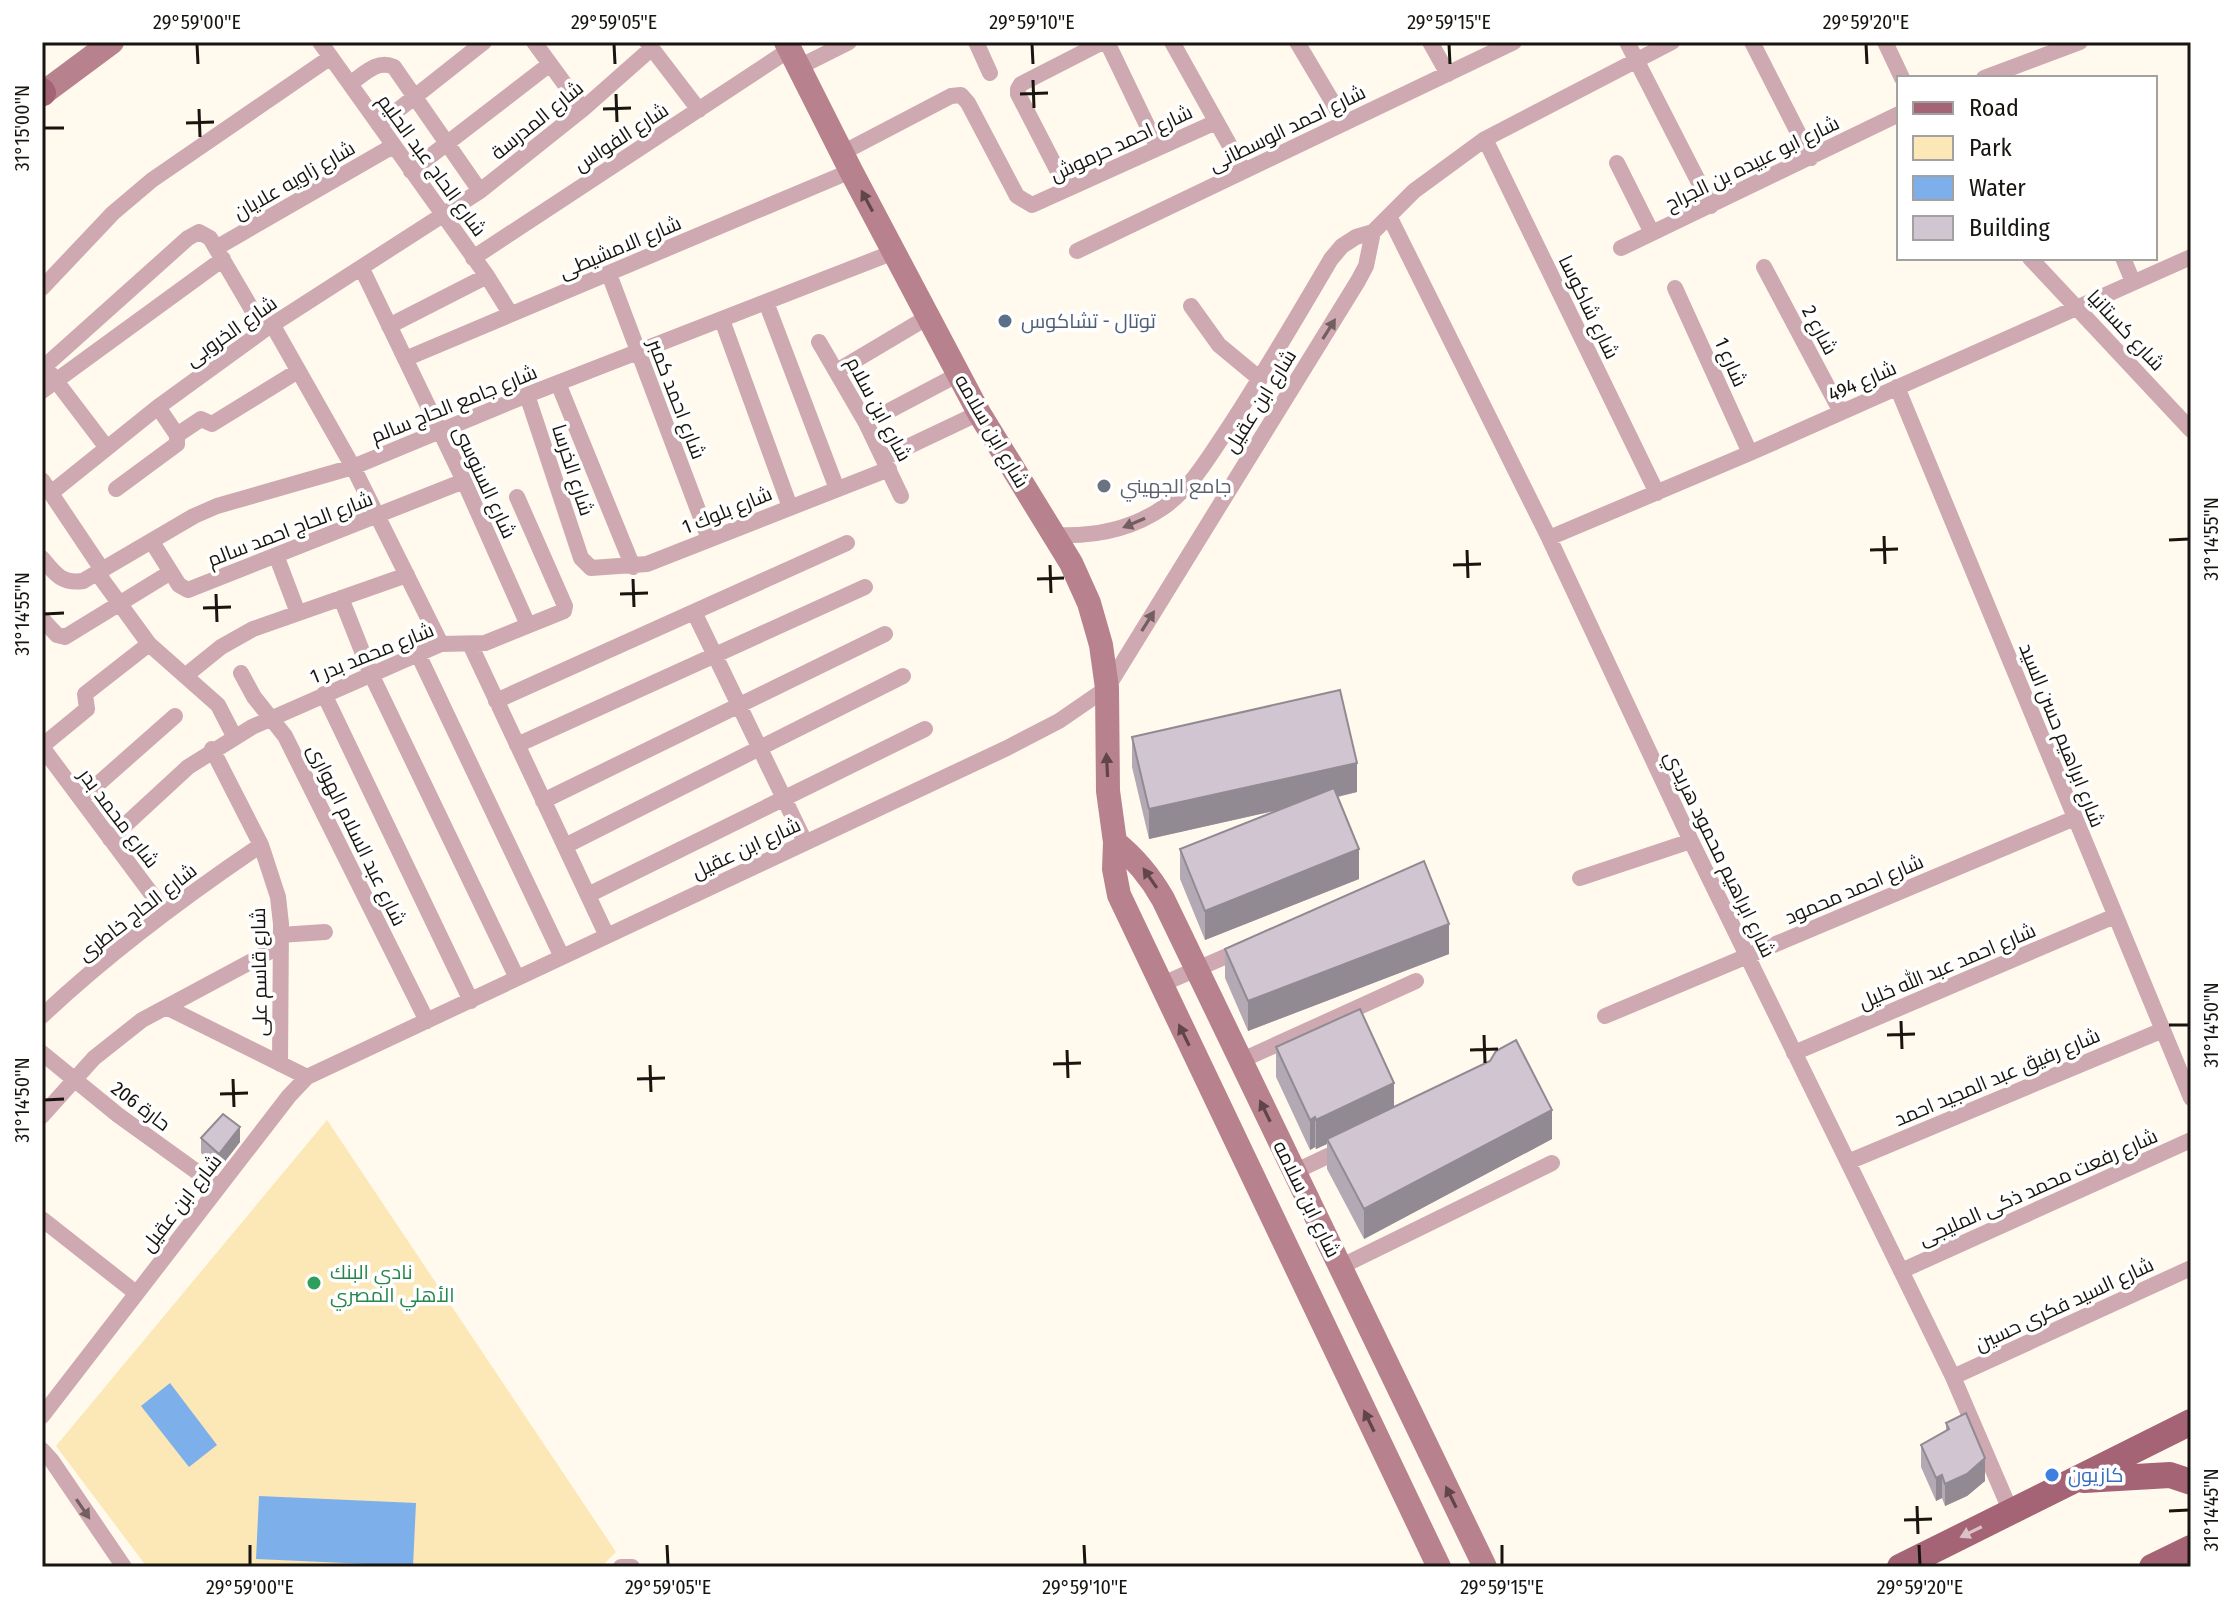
<svg xmlns="http://www.w3.org/2000/svg" width="2233" height="1609" font-family="'Fira Sans Condensed',Cairo,sans-serif">
	<style>
		.green { fill: #fce7b6 }
		.water { fill: #7dafea }
		.lines { fill: none; stroke-linecap: round; stroke-linejoin: round }
		.street { stroke: #cea9b1; stroke-width: 16 }
		.secondary { stroke: #b7818e; stroke-width: 24 }
		.primary { stroke: #a46475; stroke-width: 26 }
		.wall { fill: #b3a9b4 }
		.shaded-wall { fill: #928a92 }
		.building { fill: #d0c5d1; stroke: #928a92; stroke-width: 2 }
		.oneway { fill: #604649 }
		.oneway2 { fill: #735f60 }
		.oneway3 { fill: #dbc1c8 }
		.ticks { fill: none; stroke: #181510; stroke-width: 3 }
		.service-dot { fill: #5c6f8a; stroke: #fff; stroke-width: 3 }
		.worship-dot { fill: #6b7280; stroke: #fff; stroke-width: 3 }
		.leisure-dot { fill: #2e9e5b; stroke: #fff; stroke-width: 3 }
		.shop-dot { fill: #3f7fe0; stroke: #fff; stroke-width: 3 }
		.labels { text-anchor: middle; stroke-width: 7; stroke-linejoin: round; paint-order: stroke }
		.street-label { font-size: 20px; fill: #181510; stroke: #fff }
		.service-label { font-size: 20px; fill: #4e5e75; stroke: #fff; text-anchor: start }
		.worship-label { font-size: 20px; fill: #5b616d; stroke: #fff; text-anchor: start }
		.leisure-label { font-size: 20px; fill: #27864d; stroke: #fff; text-anchor: start }
		.shop-label { font-size: 20px; fill: #366cbe; stroke: #fff; text-anchor: start }
		.neatline { fill: none; stroke: #181510; stroke-width: 3 }
		.ticks-label { font-size: 20px; text-anchor: middle; fill: #181510 }
	</style>
	<rect width="100%" height="100%" fill="#fffaed"/>
	<path class="green" d="M327 1120 616 1552 601 1567H147L56 1446Z"/>
	<path class="water" d="M170 1383 217 1445 189 1467 141 1406Z
		M259 1496 416 1503 413 1566 256 1559Z"/>
	<g class="lines">
		<path class="street" d="M320 42 487 276 510 313
			M534 42 583 109
			M647 42 699 110
			M976 42 990 73
			M1107 42 1158 148
			M1172 42 1244 171
			M1297 42 1345 123
			M1430 42 1448 74
			M1627 42 1711 206
			M1752 42 1811 158
			M1885 42 1902 78
			M799 67 849 42
			M1984 78 2080 42
			M350 84C364 74 377 59 394 67L480 191
			M379 125 484 42
			M1485 139 1657 493
			M842 153 951 96 961 95 968 103 1017 196 1032 205 1216 122
			M1617 163 1652 233
			M411 171 550 64
			M1067 189 1018 94V89L1021 84 1103 42
			M1389 216 1549 538 1691 841 1953 1377 2011 1512
			M216 248 393 146
			M1621 248 1899 114
			M1077 251 1514 42
			M473 258 789 50
			M2030 258 2191 430
			M2123 258 2133 282
			M1764 267 1841 412
			M362 269 464 481 528 625
			M609 274 709 539
			M42 288 113 213 152 180 331 57
			M1675 288 1750 453
			M766 302 837 489
			M1191 306 1219 345 1260 379
			M722 320 790 507
			M272 324 353 467 441 644
			M389 326 487 276
			M819 342 866 423 901 496
			M405 359 851 171
			M45 366 188 238 199 232 210 238 264 330
			M837 371 928 317
			M50 373 107 448
			M558 383 633 567
			M1897 387 2191 1098
			M42 391 223 259
			M527 395 581 558 591 568 647 564 889 469
			M866 423 959 374
			M177 435 201 419 212 424 298 371
			M884 458 979 413
			M42 480 103 571
			M116 489 177 444V435L158 407
			M51 493 158 407 264 330 480 191 583 109 652 48
			M1054 535C1093 537 1131 530 1164 507 1193 486 1210 455 1229 427 1265 372 1298 315 1331 259L1342 246 1356 237 1373 232 1414 191 1485 139 1672 42
			M1549 538 1750 453 2191 257
			M152 542 179 585 188 590 464 481
			M276 555 298 613
			M42 558C55 574 62 584 83 581L194 516 217 506 353 467 527 395 894 252
			M98 574 149 644 218 705 234 736
			M341 598 371 674 517 978
			M694 612 805 842
			M42 619 57 635 65 637 171 572
			M470 644 607 936
			M418 654 562 957
			M241 673 254 697 285 736 427 1021
			M185 676 221 647 253 629 407 575
			M324 694 471 1001
			M496 701 847 543
			M517 745 865 587
			M42 746 87 709 85 694 149 644
			M42 747 165 912
			M212 749 261 845 278 897 281 924 280 1064
			M81 799 175 716
			M543 801 885 634
			M110 839 188 767 252 727 441 644 485 643 564 611 565 606 517 497
			M565 846 903 676
			M1580 878 1691 841
			M588 895 925 729
			M280 935 325 932
			M1160 985 1243 949
			M166 1007 307 1077
			M42 1016C110 952 184 897 261 845
			M1605 1016 2075 818
			M42 1053 118 1115 218 1187
			M1794 1053 2115 916
			M1240 1061 1416 981
			M42 1116 94 1058 142 1020 280 946
			M1848 1162 2163 1030
			M1294 1172 1347 1147
			M42 1219 136 1293
			M1340 1267 1552 1163
			M1901 1271 2191 1140
			M1953 1377 2191 1268
			M42 1416 289 1096 307 1077 1007 748 1059 721 1107 688 1358 281 1366 266 1373 232
			M42 1450 52 1461 124 1567
			M621 1567H632"/>
		<path class="secondary" d="M786 42 851 171 979 413 1071 563 1089 603 1101 645 1107 688 1108 791 1115 842 1114 869 1119 895 1439 1567
			M42 94 112 42
			M1115 842C1136 859 1150 876 1163 899L1485 1567"/>
		<path class="primary" d="M42 91 43 93
			M2084 1480 2170 1475 2191 1482
			M1900 1567 2191 1422
			M2152 1567 2191 1548"/>
	</g>
	<path class="wall" d="M1132 737 1357 792 1338 797 1359 879 1205 940 1180 879V849L1279 810 1149 839 1132 767Z
		M1225 949 1449 954 1248 1031 1225 978Z
		M1276 1047 1394 1107 1552 1139 1364 1239 1327 1169V1144L1316 1149 1315 1147 1310 1150 1276 1077Z
		M201 1138 240 1142 219 1169 201 1153Z
		M1946 1423 1985 1481 1967 1496 1945 1506 1942 1498 1936 1501 1921 1467V1445L1946 1431Z"/>
	<path class="shaded-wall" d="M1357 763V792L1149 839V809Z
		M1359 849V879L1205 940V911Z
		M1449 924V954L1248 1031V1001Z
		M1394 1083V1112L1327 1139V1144L1316 1149V1120Z
		M1552 1110V1139L1364 1239V1209Z
		M1315 1117V1147L1310 1150V1120Z
		M240 1127V1142L219 1169V1154Z
		M1985 1458V1481L1967 1496 1945 1506V1484Z
		M1942 1475V1498L1936 1501V1478Z"/>
	<path class="building" d="M1340 690 1357 763 1149 809 1132 737Z
		M1334 788 1359 849 1205 911 1180 849Z
		M1424 861 1449 924 1248 1001 1225 949Z
		M1360 1009 1394 1083 1316 1120 1315 1117 1310 1120 1276 1047Z
		M1516 1040 1552 1110 1364 1209 1327 1139 1490 1061 1496 1051Z
		M223 1114 240 1127 219 1154 201 1138Z
		M1966 1413 1985 1458 1967 1474 1945 1484 1942 1475 1936 1478 1921 1445 1949 1429 1946 1423Z"/>
	<defs><path id="oneway-solid" d="M-6-.8H1V-3.2L6.5 0L1 3.2V.8H-6Z" transform="scale(2)"/></defs>
	<g class="oneway">
		<use href="#oneway-solid" transform="translate(867 201) rotate(-118)"/>
		<use href="#oneway-solid" transform="translate(1107 765) rotate(-93)"/>
		<use href="#oneway-solid" transform="translate(1150 878) rotate(-125)"/>
		<use href="#oneway-solid" transform="translate(1184 1035) rotate(-116)"/>
		<use href="#oneway-solid" transform="translate(1265 1111) rotate(-116)"/>
		<use href="#oneway-solid" transform="translate(1369 1421) rotate(-116)"/>
		<use href="#oneway-solid" transform="translate(1451 1497) rotate(-116)"/>
	</g>
	<g class="oneway2">
		<use href="#oneway-solid" transform="translate(1329 329) rotate(-58)"/>
		<use href="#oneway-solid" transform="translate(1134 523) rotate(157)"/>
		<use href="#oneway-solid" transform="translate(1148 621) rotate(-58)"/>
		<use href="#oneway-solid" transform="translate(83 1509) rotate(56)"/>
	</g>
	<use class="oneway3" href="#oneway-solid" transform="translate(1971 1532) rotate(154)"/>
	<path class="ticks" d="M197 44 198 64M614 44 615 64M1032 44 1033 64M1449 44 1450 64M1866 44 1867 64M1033 80 1034 108M616 94 617 122M1020 94 1048 93M199 109 200 137M603 109 631 108M186 123 214 122M44 128H64M1884 536 1885 564M2169 540 2189 539M1467 550 1468 578M1870 550 1898 549M1050 565 1051 593M1453 565 1481 564M633 579 634 607M1037 579 1064 578M216 594 217 622M620 594 648 593M203 608 231 607M44 614 64 613M1901 1021 1902 1049M2169 1025H2189M1484 1035 1485 1063M1887 1035 1915 1034M1067 1050 1068 1078M1470 1050 1498 1049M1053 1064 1081 1063M650 1065 651 1092M233 1079 234 1107M637 1079 665 1078M220 1094 248 1093M44 1100 64 1099M1917 1506 1918 1534M2169 1511 2189 1510M1904 1520 1932 1519M250 1545V1565M667 1545 668 1565M1084 1545 1085 1565M1502 1545V1565M1919 1545 1920 1565"/>
	<circle class="service-dot" cx="1005" cy="321" r="8"/>
	<circle class="worship-dot" cx="1104" cy="486" r="8"/>
	<circle class="leisure-dot" cx="314" cy="1283" r="8"/>
	<circle class="shop-dot" cx="2052" cy="1475" r="8"/>
	<g class="labels">
		<g class="street-label">
			<text transform="translate(537 120) rotate(-39)" y="7">شارع المدرسة</text>
			<text transform="translate(1287 128) rotate(-26)" y="7">شارع احمد الوسطانى</text>
			<text transform="translate(621 137) rotate(-33)" y="7">شارع الفواس</text>
			<text transform="translate(1121 143) rotate(-25)" y="7">شارع احمد حرموش</text>
			<text transform="translate(1752 163) rotate(-26)" y="7">شارع ابو عبيده بن الجراح</text>
			<text transform="translate(432 165) rotate(54)" y="7">شارع الحاج عبد الحليم</text>
			<text transform="translate(294 180) rotate(-30)" y="7">شارع زاويه علايان</text>
			<text transform="translate(620 247) rotate(-23)" y="7">شارع الامشيطى</text>
			<text transform="translate(1589 307) rotate(64)" y="7">شارع شاكوسا</text>
			<text transform="translate(1820 330) rotate(62)" y="7">شارع 2</text>
			<text transform="translate(2126 330) rotate(47)" y="7">شارع كستانيا</text>
			<text transform="translate(231 331) rotate(-35)" y="7">شارع الخروبى</text>
			<text transform="translate(1731 362) rotate(66)" y="7">شارع 1</text>
			<text transform="translate(1862 381) rotate(-24)" y="7">شارع 494</text>
			<text transform="translate(677 399) rotate(69)" y="7">شارع احمد كمبر</text>
			<text transform="translate(1260 401) rotate(-58)" y="7">شارع ابن عقيل</text>
			<text transform="translate(454 404) rotate(-22)" y="7">شارع جامع الحاج سالم</text>
			<text transform="translate(879 409) rotate(62)" y="7">شارع ابن سلام</text>
			<text transform="translate(992 431) rotate(60)" y="7">شارع ابن سلامه</text>
			<text transform="translate(573 470) rotate(72)" y="7">شارع الخرسا</text>
			<text transform="translate(485 482) rotate(65)" y="7">شارع السنوسى</text>
			<text transform="translate(727 510) rotate(-22)" y="7">شارع بلوك 1</text>
			<text transform="translate(290 529) rotate(-21)" y="7">شارع الحاج احمد سالم</text>
			<text transform="translate(372 653) rotate(-22)" y="7">شارع محمد بدر 1</text>
			<text transform="translate(2062 735) rotate(68)" y="7">شارع ابراهيم حسن السيد</text>
			<text transform="translate(119 818) rotate(53)" y="7">شارع محمد بدر</text>
			<text transform="translate(357 835) rotate(64)" y="7">شارع عبد السلام الهوارى</text>
			<text transform="translate(746 848) rotate(-25)" y="7">شارع ابن عقيل</text>
			<text transform="translate(1720 854) rotate(64)" y="7">شارع ابراهيم محمود هريدي</text>
			<text transform="translate(1854 889) rotate(-23)" y="7">شارع احمد محمود</text>
			<text transform="translate(137 912) rotate(-38)" y="7">شارع الحاج خاطرى</text>
			<text transform="translate(1947 966) rotate(-23)" y="7">شارع احمد عبد الله خليل</text>
			<text transform="translate(259 972) rotate(-91)" y="7">شارع قاسم على</text>
			<text transform="translate(1997 1077) rotate(-23)" y="7">شارع رفيق عبد المجيد احمد</text>
			<text transform="translate(141 1106) rotate(37)" y="7">حارة 206</text>
			<text transform="translate(2038 1187) rotate(-24)" y="7">شارع رفعت محمد ذكى المليجى</text>
			<text transform="translate(1307 1199) rotate(64)" y="7">شارع ابن سلامه</text>
			<text transform="translate(181 1203) rotate(-52)" y="7">شارع ابن عقيل</text>
			<text transform="translate(2064 1304) rotate(-25)" y="7">شارع السيد فكرى حسين</text>
		</g>
		<g class="service-label">
			<text x="1021" y="328">توتال - تشاكوس</text>
		</g>
		<g class="worship-label">
			<text x="1120" y="493">جامع الجهيني</text>
		</g>
		<g class="leisure-label">
			<text x="330" y="1279">نادي البنك<tspan x="330" dy="23">الأهلي المصري</tspan></text>
		</g>
		<g class="shop-label">
			<text x="2068" y="1482">كازيون</text>
		</g>
	</g>
	<rect width="2233" height="1609" fill="none" stroke="#ffffff" stroke-width="88"/>
	<rect x="1897" y="76" width="260" height="184" fill="#ffffff" stroke="#a3a19f" stroke-width="2"/>
	<rect x="1913" y="102" width="40" height="12" fill="#a46475" stroke="#a3a19f" stroke-width="2"/>
	<text x="1969" y="116" font-size="24" fill="#181510">Road</text>
	<rect x="1913" y="136" width="40" height="24" fill="#fce7b6" stroke="#a3a19f" stroke-width="2"/>
	<text x="1969" y="156" font-size="24" fill="#181510">Park</text>
	<rect x="1913" y="176" width="40" height="24" fill="#7dafea" stroke="#a3a19f" stroke-width="2"/>
	<text x="1969" y="196" font-size="24" fill="#181510">Water</text>
	<rect x="1913" y="216" width="40" height="24" fill="#d0c5d1" stroke="#a3a19f" stroke-width="2"/>
	<text x="1969" y="236" font-size="24" fill="#181510">Building</text>
	<rect x="44" y="44" width="2145" height="1521" class="neatline"/>
	<g class="ticks-label">
		<text x="197" y="29">29°59'00"E</text>
		<text x="614" y="29">29°59'05"E</text>
		<text x="1032" y="29">29°59'10"E</text>
		<text x="1449" y="29">29°59'15"E</text>
		<text x="1866" y="29">29°59'20"E</text>
		<text transform="translate(22 128) rotate(-90)" y="7">31°15'00"N</text>
		<text transform="translate(2211 539) rotate(-90)" y="7">31°14'55"N</text>
		<text transform="translate(22 614) rotate(-90)" y="7">31°14'55"N</text>
		<text transform="translate(2211 1025) rotate(-90)" y="7">31°14'50"N</text>
		<text transform="translate(22 1100) rotate(-90)" y="7">31°14'50"N</text>
		<text transform="translate(2211 1510) rotate(-90)" y="7">31°14'45"N</text>
		<text x="250" y="1594">29°59'00"E</text>
		<text x="668" y="1594">29°59'05"E</text>
		<text x="1085" y="1594">29°59'10"E</text>
		<text x="1502" y="1594">29°59'15"E</text>
		<text x="1920" y="1594">29°59'20"E</text>
	</g>
</svg>
